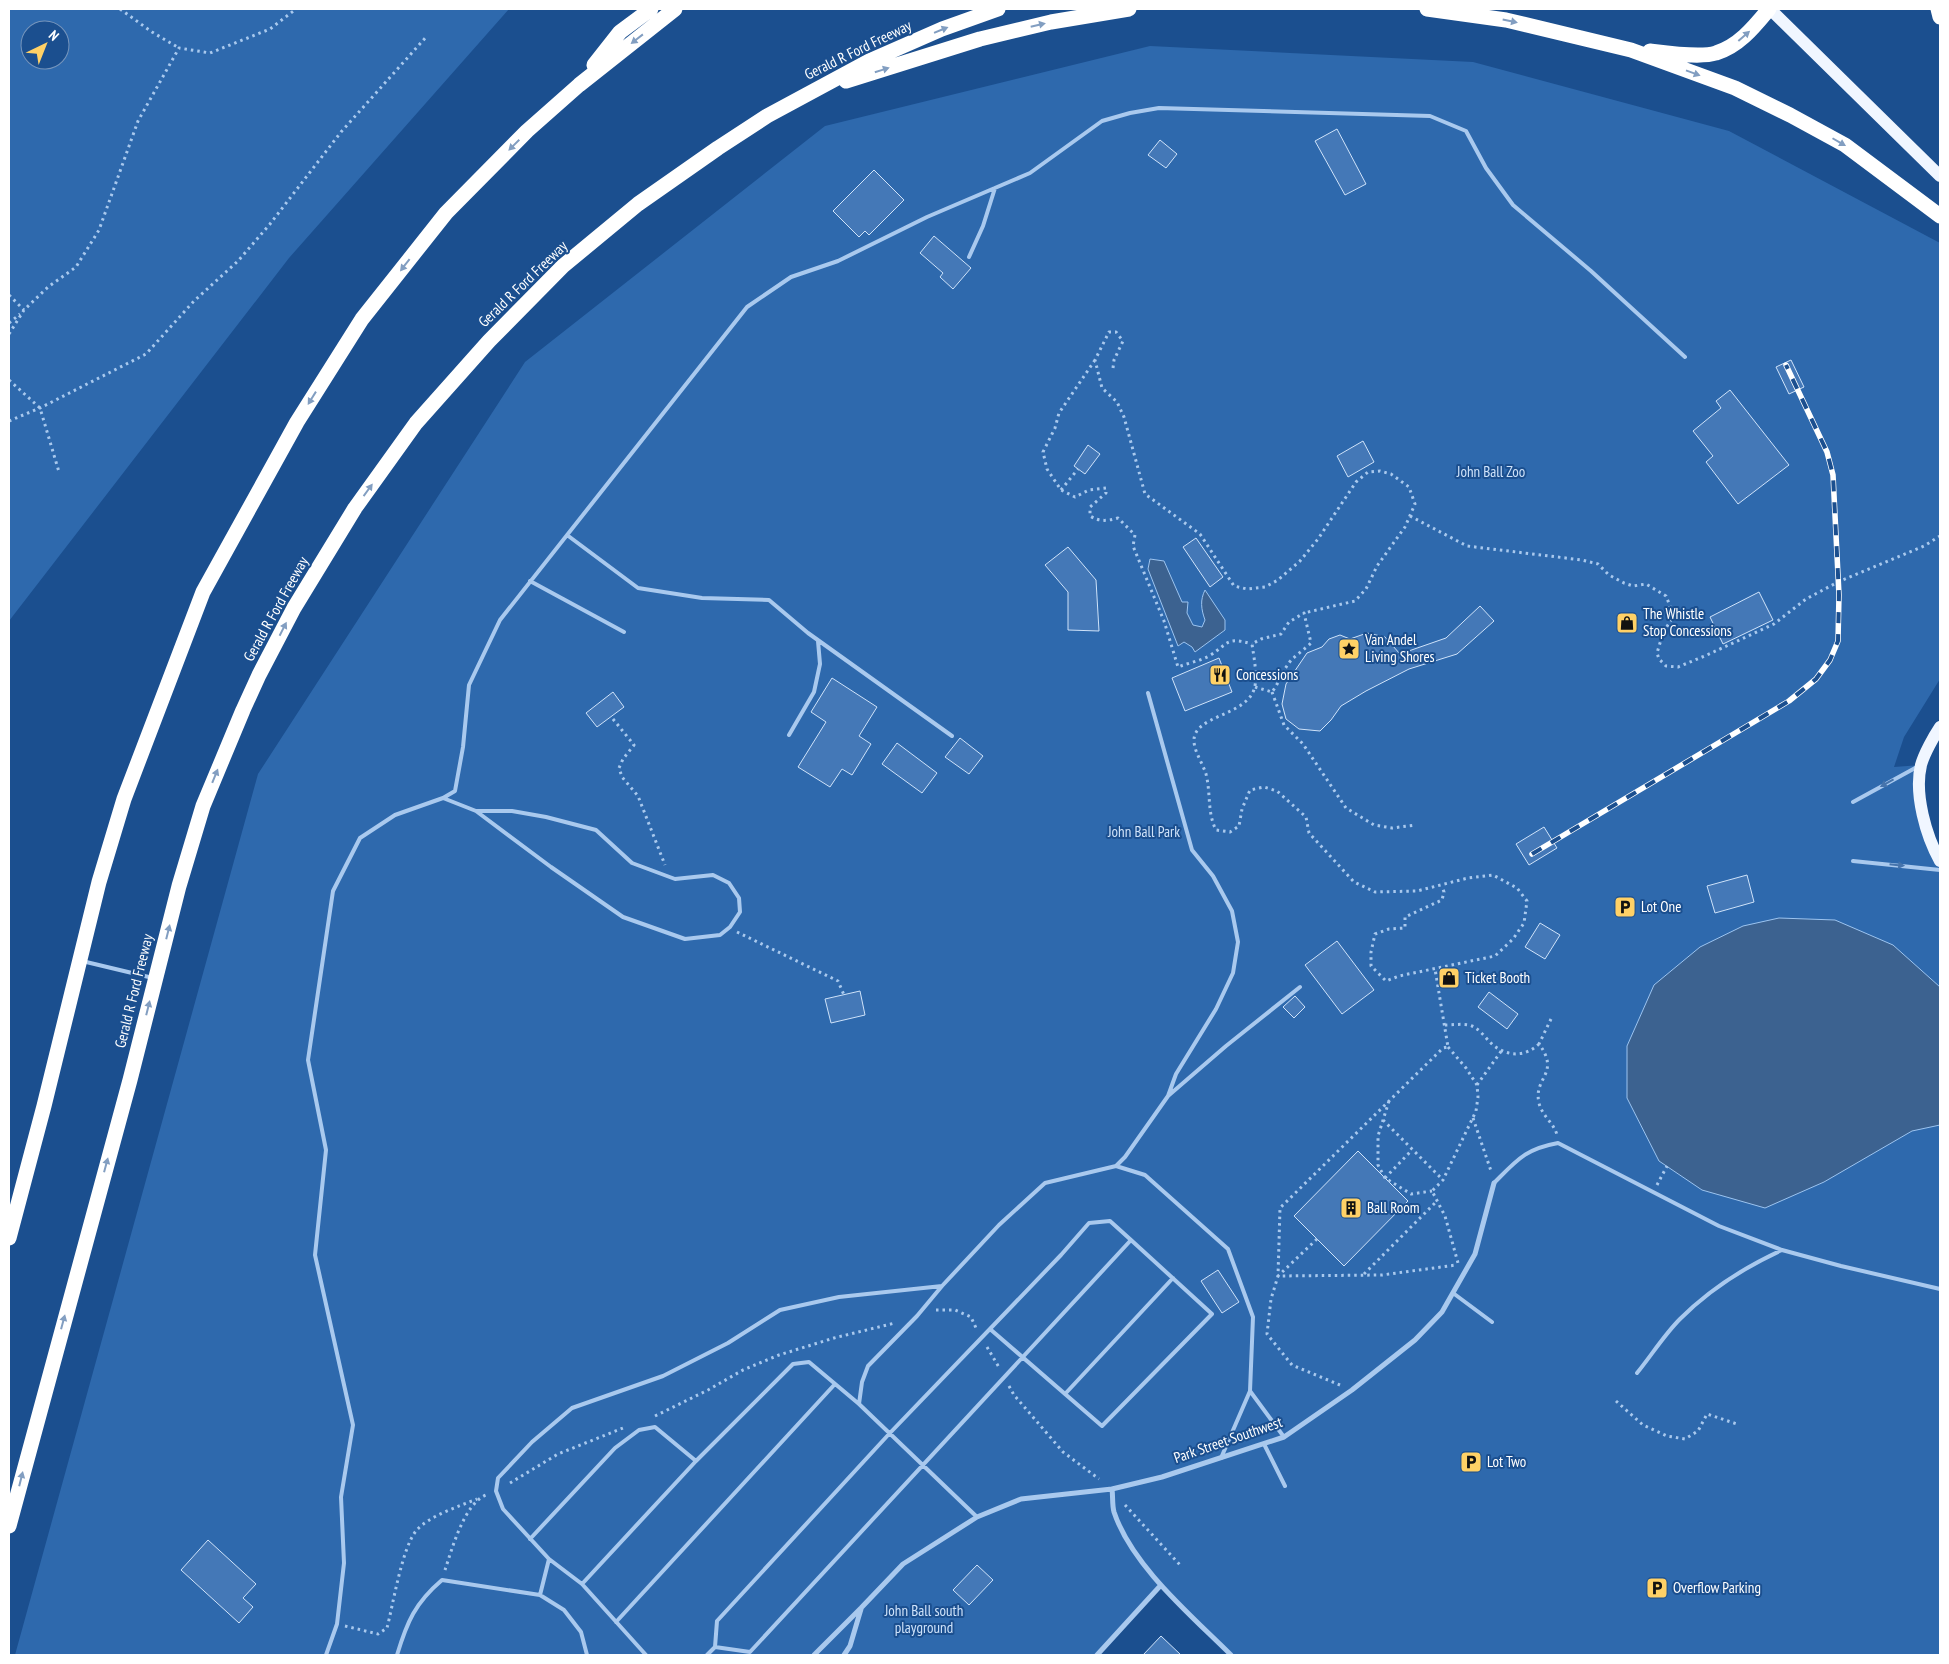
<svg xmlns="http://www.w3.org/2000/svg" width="1949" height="1664" font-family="'PT Sans Narrow',sans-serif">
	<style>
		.green { fill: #2e69ad; fill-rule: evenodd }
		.water { fill: #3c6290; stroke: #9cc4f0 }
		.building { fill: #4478b7; stroke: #cfe3fa }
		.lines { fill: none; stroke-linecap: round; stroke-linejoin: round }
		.path { stroke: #a9c9ee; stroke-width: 3; stroke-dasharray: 2.5 4; stroke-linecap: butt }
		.service { stroke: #a9c9ee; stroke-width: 4 }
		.minor { stroke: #a9c9ee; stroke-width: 5 }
		.primary { stroke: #f0f6ff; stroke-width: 12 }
		.motorway { stroke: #fff; stroke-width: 15 }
		.rail-casing { stroke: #fff; stroke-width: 5.5 }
		.rail { stroke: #1b4f8f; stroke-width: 4; stroke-dasharray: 11; stroke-linecap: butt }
		.oneway { fill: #829ec1 }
		.oneway2 { fill: #4674ac }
		.labels { text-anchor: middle; stroke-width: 4; stroke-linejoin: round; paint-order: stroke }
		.street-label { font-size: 15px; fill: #fff; stroke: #1b4f8f }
		.park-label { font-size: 15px; fill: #cfe3fa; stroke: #1b4f8f }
		.poi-label { font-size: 15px; fill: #fff; stroke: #1b4f8f; text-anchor: start }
	</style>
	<rect width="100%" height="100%" fill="#1b4f8f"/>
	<path class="green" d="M9 9H509L289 258 9 621ZM30 30H60V60H30Z
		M1150 46 1473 62 1729 131 1940 243V679L1904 737 1894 767 1921 765 1920 811 1940 861V1655H1231L1162 1585 1097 1655H15L258 774 525 362 825 126Z"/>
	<path class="water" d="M1150 559 1164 561 1182 602H1188L1187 613 1193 625 1202 627 1205 620C1201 609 1200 600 1205 590L1225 620V630L1195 652 1192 647 1184 642 1178 646 1148 569Z
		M1779 918 1835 920 1893 945 1940 987V1125L1912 1131 1824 1182 1765 1208 1702 1190 1659 1161 1627 1098V1046L1654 985 1700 947 1743 926Z"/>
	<path class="building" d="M1337 129 1366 184 1345 195 1315 141Z
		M1160 140 1177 154 1166 168 1148 155Z
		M874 170 904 200 869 235 865 231 859 237 833 211Z
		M934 236 971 268 953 289 940 277 943 273 920 253Z
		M1791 360 1804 387 1789 394 1776 367Z
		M1730 390 1789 465 1738 504 1706 462 1713 456 1693 431 1721 408 1716 401Z
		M1363 441 1374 462 1348 477 1337 456Z
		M1088 445 1100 454 1085 474 1074 466Z
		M1196 538 1223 577 1210 587 1183 547Z
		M1068 547 1096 580 1099 631 1068 630V592L1045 565Z
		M1759 592 1773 620 1723 644 1710 617Z
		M1480 606 1494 621 1457 654 1409 669 1366 691 1341 706 1331 720 1320 731 1299 729 1286 719 1282 704 1286 684 1307 653 1322 647 1329 639 1340 635 1350 639 1367 633 1385 637 1400 654 1446 638Z
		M1219 658 1232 692 1185 711 1172 678Z
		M832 678 877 707 859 736 871 744 852 775 842 769 830 787 798 767 826 722 811 712Z
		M613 692 624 707 597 727 586 713Z
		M960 738 983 756 969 774 945 757Z
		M897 743 937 773 922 793 882 764Z
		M1544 827 1557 848 1529 865 1516 844Z
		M1747 875 1754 902 1715 913 1707 886Z
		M1540 923 1560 935 1545 959 1525 947Z
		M1337 941 1374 990 1342 1014 1305 965Z
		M860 991 865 1015 831 1023 825 999Z
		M1489 992 1518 1014 1507 1029 1478 1007Z
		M1295 996 1305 1007 1294 1018 1283 1007Z
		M1358 1151 1408 1201 1344 1266 1294 1216Z
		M1218 1270 1239 1302 1222 1313 1201 1281Z
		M208 1540 256 1584 243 1598 253 1607 239 1623 181 1570Z
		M977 1565 993 1580 969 1605 953 1590Z
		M1161 1636 1181 1655H1143Z"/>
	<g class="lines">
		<path class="path" d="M120 9 152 32 179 48
			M9 295 24 310
			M9 323 20 314
			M9 334 24 310 48 287 76 267 99 230 138 121 179 48 210 53 270 29 296 9
			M1095 360 1059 413 1055 428 1043 452 1047 469 1061 490 1075 497 1089 490 1106 488V493L1090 507V516C1100 522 1107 521 1118 518L1135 535 1133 546 1164 621 1178 667C1188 663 1200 661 1209 656 1229 644 1225 636 1252 644
			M1113 368 1114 360 1123 341 1116 332H1109L1095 360 1102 388 1117 402 1124 417 1145 494 1200 534 1234 586 1247 589 1265 587 1278 580 1300 561 1318 539 1356 482 1368 472 1380 471 1391 474 1409 487 1415 504 1405 527 1377 566 1366 589 1355 601 1304 613
			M9 380 40 408 59 472
			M9 421 40 408 146 354 194 301 238 261 270 224 341 132 427 36
			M1061 490 1078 469
			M1410 516 1467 546 1582 560 1598 564 1609 575 1624 583 1633 586 1646 584 1666 596 1670 606 1671 620 1663 633 1657 653 1659 659 1666 666 1678 667 1707 655 1774 624 1806 599 1838 582 1924 546 1940 536
			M1255 687 1272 692C1279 683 1282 672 1289 663 1292 658 1305 649 1311 643L1304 613 1289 622 1281 634 1261 639 1252 644C1254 658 1257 672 1255 686 1249 717 1192 714 1194 742 1195 753 1203 764 1206 774 1211 794 1207 812 1216 830L1230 832 1239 826 1242 809 1250 790 1264 787 1277 791 1306 817 1309 833 1354 882 1375 892 1417 891 1468 878 1493 875 1517 888 1527 901 1524 923 1513 939 1495 956 1399 976 1386 981 1371 966V952L1375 934 1389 929 1405 928V917L1442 900 1444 892 1442 886
			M1272 692 1284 725 1303 744 1346 808 1374 825 1392 828 1416 825
			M613 719 634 745 623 759 619 768 622 777 638 796 665 865
			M737 932 838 981 844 995
			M1551 1019 1539 1044C1561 1074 1533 1077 1539 1103 1542 1116 1554 1123 1557 1135
			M1445 1025C1453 1025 1465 1023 1472 1026 1481 1030 1486 1039 1493 1045 1508 1057 1525 1057 1539 1044
			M1448 1047 1466 1068 1477 1085 1478 1097 1476 1111 1443 1180 1432 1191 1445 1216 1458 1263
			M1477 1085 1502 1050
			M1389 1101 1378 1136V1165L1385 1178 1411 1194 1432 1191
			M1473 1118 1491 1171
			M1383 1120 1443 1180
			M1385 1178 1412 1150
			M1657 1185 1667 1166
			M1317 1239 1278 1276 1382 1275 1456 1265
			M1364 1274 1437 1201
			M936 1310H955L971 1317 976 1328
			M987 1347 1000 1369
			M1340 1385 1292 1365 1267 1334 1271 1299 1278 1276 1280 1208 1443 1048 1448 1047 1435 969
			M1009 1386 1014 1395 1063 1452 1099 1479
			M1616 1401 1643 1425 1667 1436 1685 1439 1698 1431 1707 1414 1737 1424
			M655 1416 708 1390 743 1370 779 1355 834 1338 895 1323
			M510 1483 558 1454 623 1428
			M1125 1505 1180 1565
			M445 1570C452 1549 464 1504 486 1495
			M345 1626 378 1634 387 1628C393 1605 402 1548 416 1531 428 1516 460 1506 477 1499"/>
		<path class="service" d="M969 257 983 226 995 188
			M567 535 638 588 702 598 769 600 808 633 952 736
			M530 581 624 632
			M1148 693 1192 850 1213 876 1232 911 1238 942 1233 973 1216 1009 1176 1074 1168 1096
			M789 735 814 692 820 664 818 641
			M443 798 455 791 463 747 469 685 500 620 747 307 791 277 838 261 927 217 1030 173 1102 121 1130 113 1159 108 1430 116 1466 131 1486 168 1513 205 1591 271 1685 357
			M1853 802 1917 767
			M1853 861 1940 870
			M82 961 153 978
			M1116 1166 1125 1157 1168 1096 1226 1046 1300 987
			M1494 1183C1517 1160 1525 1149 1558 1143L1719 1226 1782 1250 1841 1266 1940 1289
			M942 1286 917 1316 868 1366 862 1382 859 1404 977 1517
			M1453 1293 1492 1322
			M990 1329 1102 1426 1212 1314 1131 1240
			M1637 1373C1651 1356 1664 1335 1680 1319 1709 1290 1745 1267 1782 1250
			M1065 1394 1173 1278
			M1264 1444 1285 1486
			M1221 1458 1250 1391
			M530 1539 615 1448 639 1430 655 1427 696 1461
			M549 1559 582 1584 696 1461 793 1364 809 1362 859 1404
			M582 1584 646 1655
			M540 1595 549 1559 503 1509 496 1491 498 1478 532 1442 572 1408 663 1376 728 1343 780 1310 839 1297 942 1286 999 1225 1045 1183 1116 1166 1145 1175 1228 1249 1253 1317 1250 1391 1284 1437
			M616 1622 835 1384
			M326 1655 337 1624 344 1563 341 1497 353 1425 315 1255 326 1150 308 1060 333 891 360 838 395 815 443 798 476 811 551 867 623 917 685 939 720 935 730 927 740 912 739 898 729 883 713 875 675 879 632 863 596 830 546 817 512 811H476
			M397 1655C407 1622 415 1603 442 1580L540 1595 564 1610 581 1632 587 1655
			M707 1655 715 1647 717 1621 889 1434 1061 1255 1089 1223 1110 1221 1131 1240 750 1652 715 1647"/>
		<path class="minor" d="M814 1655 861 1608 903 1564 977 1517 1021 1499 1112 1489
			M844 1655 850 1646 861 1609
			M1097 1655 1161 1585
			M1231 1655C1192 1616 1132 1566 1114 1512 1112 1505 1113 1496 1112 1489L1162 1477 1284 1437 1352 1390 1415 1340 1442 1312 1475 1254 1494 1183"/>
		<path class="primary" d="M1770 9 1940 176
			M1940 727C1934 736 1924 754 1921 765 1914 794 1926 836 1940 861"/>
		<path class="motorway" d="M1427 9 1506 20 1631 50 1735 88 1790 115 1845 145 1940 216
			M1938 9 1940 17
			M1650 51C1666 53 1701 58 1716 53 1739 46 1754 27 1769 9
			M594 65 620 32 651 9
			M846 81 980 39 1051 22 1129 9
			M9 1238 44 1106 99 882 124 799 203 592 297 422 362 319 446 213 527 131 579 85 675 9
			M9 1526 130 1080 179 886 203 806 243 710 259 675 294 608 355 508 416 423 489 341 563 266 638 204 718 148 767 116 869 61 942 29 998 9"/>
		<g class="rail-casing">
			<path id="rail" d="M1532 854 1789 701 1816 679 1830 660 1838 641 1839 595 1833 475 1827 452 1786 365"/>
		</g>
		<use href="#rail" class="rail"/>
	</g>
	<defs><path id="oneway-solid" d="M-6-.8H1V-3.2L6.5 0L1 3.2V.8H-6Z" transform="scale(1.25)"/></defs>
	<g class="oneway">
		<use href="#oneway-solid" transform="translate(1510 21) rotate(12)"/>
		<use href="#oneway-solid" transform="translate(1038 25) rotate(-13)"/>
		<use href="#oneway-solid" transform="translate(941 30) rotate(-22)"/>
		<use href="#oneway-solid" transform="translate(1744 36) rotate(-41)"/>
		<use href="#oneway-solid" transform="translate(637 39) rotate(142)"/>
		<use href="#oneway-solid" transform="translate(882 70) rotate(-17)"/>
		<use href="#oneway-solid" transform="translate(1693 73) rotate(20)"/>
		<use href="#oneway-solid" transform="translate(1839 142) rotate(30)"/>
		<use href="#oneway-solid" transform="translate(514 145) rotate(135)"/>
		<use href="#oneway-solid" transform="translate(405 265) rotate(128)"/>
		<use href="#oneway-solid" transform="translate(312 398) rotate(122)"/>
		<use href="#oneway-solid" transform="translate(368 490) rotate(-54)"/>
		<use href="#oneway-solid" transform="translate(283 629) rotate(-63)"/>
		<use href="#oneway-solid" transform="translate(215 776) rotate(-68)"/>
		<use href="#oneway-solid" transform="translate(168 932) rotate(-76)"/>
		<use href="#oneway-solid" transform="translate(148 1008) rotate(-76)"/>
		<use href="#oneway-solid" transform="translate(106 1165) rotate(-75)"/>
		<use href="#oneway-solid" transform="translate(63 1322) rotate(-75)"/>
		<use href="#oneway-solid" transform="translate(21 1479) rotate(-76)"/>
	</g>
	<g class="oneway2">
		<use href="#oneway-solid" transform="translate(1887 783) rotate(151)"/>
		<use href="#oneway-solid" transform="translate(1897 865) rotate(6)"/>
	</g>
	<defs>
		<g id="shop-square" transform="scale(1.125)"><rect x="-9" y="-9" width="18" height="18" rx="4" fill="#ffd166" stroke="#1b4f8f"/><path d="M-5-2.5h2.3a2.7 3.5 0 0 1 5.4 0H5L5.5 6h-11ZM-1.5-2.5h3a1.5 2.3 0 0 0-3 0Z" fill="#111"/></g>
		<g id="sight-square" transform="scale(1.125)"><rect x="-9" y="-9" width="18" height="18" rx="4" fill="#ffd166" stroke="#1b4f8f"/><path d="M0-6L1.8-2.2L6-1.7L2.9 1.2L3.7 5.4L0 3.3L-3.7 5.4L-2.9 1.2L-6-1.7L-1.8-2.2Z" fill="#111"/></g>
		<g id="restaurant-square" transform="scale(1.125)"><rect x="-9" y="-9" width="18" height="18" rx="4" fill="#ffd166" stroke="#1b4f8f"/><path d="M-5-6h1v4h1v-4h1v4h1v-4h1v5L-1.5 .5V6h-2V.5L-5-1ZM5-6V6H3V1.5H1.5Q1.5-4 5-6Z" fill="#111"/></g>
		<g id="parking-square" transform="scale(1.125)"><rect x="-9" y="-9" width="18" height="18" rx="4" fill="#ffd166" stroke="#1b4f8f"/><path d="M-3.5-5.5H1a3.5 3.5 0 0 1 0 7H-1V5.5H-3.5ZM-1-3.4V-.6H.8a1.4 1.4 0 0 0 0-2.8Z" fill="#111"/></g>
		<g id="building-square" transform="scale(1.125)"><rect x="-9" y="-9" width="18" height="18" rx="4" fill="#ffd166" stroke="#1b4f8f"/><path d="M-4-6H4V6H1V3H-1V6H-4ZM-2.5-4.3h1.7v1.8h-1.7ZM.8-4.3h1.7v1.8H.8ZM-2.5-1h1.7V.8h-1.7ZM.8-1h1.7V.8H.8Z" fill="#111"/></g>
	</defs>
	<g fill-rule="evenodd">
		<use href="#shop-square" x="1627" y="623"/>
		<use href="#sight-square" x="1349" y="649"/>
		<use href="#restaurant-square" x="1220" y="675"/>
		<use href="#parking-square" x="1625" y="907"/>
		<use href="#shop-square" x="1449" y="978"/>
		<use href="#building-square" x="1351" y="1208"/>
		<use href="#parking-square" x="1471" y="1462"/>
		<use href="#parking-square" x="1657" y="1588"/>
	</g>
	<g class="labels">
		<g class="street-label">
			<text transform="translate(858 50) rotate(-26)" y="5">Gerald R Ford Freeway</text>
			<text transform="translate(523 284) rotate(-44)" y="5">Gerald R Ford Freeway</text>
			<text transform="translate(276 609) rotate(-61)" y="5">Gerald R Ford Freeway</text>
			<text transform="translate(134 991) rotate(-76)" y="5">Gerald R Ford Freeway</text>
			<text transform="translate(1228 1440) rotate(-19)" y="5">Park Street Southwest</text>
		</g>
		<g class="park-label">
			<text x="1491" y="477">John Ball Zoo</text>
			<text x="1144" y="837">John Ball Park</text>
			<text x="924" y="1616">John Ball south<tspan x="924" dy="17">playground</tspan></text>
		</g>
		<g class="poi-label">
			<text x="1643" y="619">The Whistle<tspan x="1643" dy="17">Stop Concessions</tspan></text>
			<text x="1365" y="645">Van Andel<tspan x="1365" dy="17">Living Shores</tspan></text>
			<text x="1236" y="680">Concessions</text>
			<text x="1641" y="912">Lot One</text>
			<text x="1465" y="983">Ticket Booth</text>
			<text x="1367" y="1213">Ball Room</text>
			<text x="1487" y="1467">Lot Two</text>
			<text x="1673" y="1593">Overflow Parking</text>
		</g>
	</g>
	<rect width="1949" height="1664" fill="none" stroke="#ffffff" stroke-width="20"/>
	<g transform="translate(45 45) rotate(43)"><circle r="24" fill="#1b4f8f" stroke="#7695bc"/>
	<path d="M0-4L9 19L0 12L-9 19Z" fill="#ffd166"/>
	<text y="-8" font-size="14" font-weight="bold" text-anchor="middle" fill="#ffffff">N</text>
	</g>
</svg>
